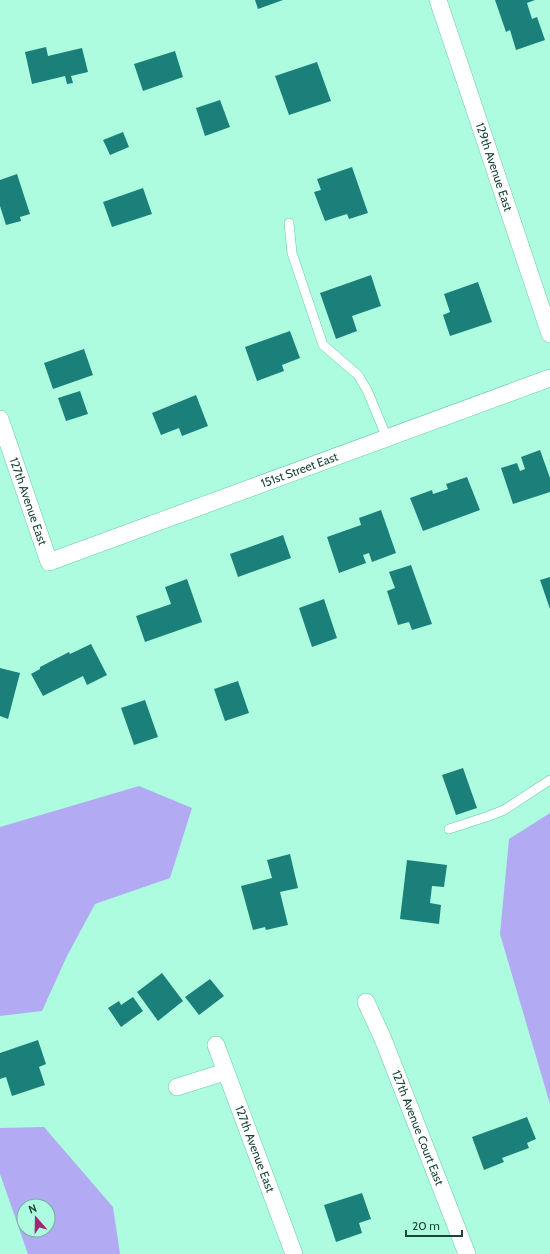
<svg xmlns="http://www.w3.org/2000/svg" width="550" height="1254" font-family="Cabin,sans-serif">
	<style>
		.green { fill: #b3aaf4; fill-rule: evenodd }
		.building { fill: #1c807a }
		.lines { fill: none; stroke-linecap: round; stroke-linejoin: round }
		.service-casing { stroke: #65cba9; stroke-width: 10 }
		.minor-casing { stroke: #65cba9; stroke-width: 18 }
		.service { stroke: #fff; stroke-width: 9 }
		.minor { stroke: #fff; stroke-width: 17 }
		.labels { text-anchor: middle; stroke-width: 4; stroke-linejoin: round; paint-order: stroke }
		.street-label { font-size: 12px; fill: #1a4537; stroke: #adfcdf }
	</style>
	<rect width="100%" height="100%" fill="#adfcdf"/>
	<path class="green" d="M139 786 192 808 170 878 95 904 67 956 42 1011 0 1016V827Z
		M550 813V1104L500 934 509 839Z
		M44 1127 113 1207 120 1254H28L0 1174V1128ZM24 1206H48V1230H24Z"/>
	<path class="building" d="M255 0H283L258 9Z
		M495 0H535L527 3 532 19 537 17 545 40 516 50 510 30 506 32Z
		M46 47 48 56 82 48 88 72 71 76 73 83 67 84 65 76 32 84 25 52Z
		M175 51 183 77 143 91 134 64Z
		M317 62 331 101 289 115 275 76Z
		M220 100 230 127 205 136 196 108Z
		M123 132 129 147 110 155 103 140Z
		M352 167 368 213 349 219 347 214 325 221 314 192 321 190 317 179Z
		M17 174 30 214 20 217 21 221 6 225 0 206V180Z
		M143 188 152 214 112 227 103 202Z
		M371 275 381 306 352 316 357 331 336 339 320 293Z
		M478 282 492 322 450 336 443 315 450 312 444 294Z
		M290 331 300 358 282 365 284 371 257 381 245 347Z
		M84 349 93 375 53 389 44 363Z
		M80 391 88 414 66 421 58 398Z
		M196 395 208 426 182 436 179 428 161 435 152 413Z
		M540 450 550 478V492L513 504 501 468 517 463 520 471 525 469 521 457Z
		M467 477 480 510 423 531 410 498 432 490 433 494 448 489 446 484Z
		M381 510 396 553 372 562 369 553 363 555 366 563 339 573 327 537 361 525 359 518Z
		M283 535 291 558 238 577 230 554Z
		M411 565 432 624 412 630 409 622 398 625 387 591 395 588 389 572Z
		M550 577V609L540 580Z
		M187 579 202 622 145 642 136 616 171 604 165 587Z
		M324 599 337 638 312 647 299 608Z
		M91 644 107 675 87 685 83 676 43 696 31 674 40 669V667L69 652 70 654Z
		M0 668 20 673 8 719 0 716Z
		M238 681 249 713 225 721 214 689Z
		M145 700 158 737 134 745 121 708Z
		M463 768 477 808 456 815 442 775Z
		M290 854 298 888 280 892 288 925 266 930 265 927 253 930 241 886 272 878 267 860Z
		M407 860 447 865 444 887 432 886 430 903 441 905 439 924 400 919Z
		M162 973 183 1001 158 1021 137 992Z
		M210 979 224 996 199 1015 185 997Z
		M133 997 143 1011 121 1027 108 1008 119 1001 121 1005Z
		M38 1040 46 1064 39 1067 45 1085 12 1096 6 1077 0 1079V1053Z
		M527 1117 536 1139 527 1143 529 1148 502 1158 504 1162 484 1170 472 1137Z
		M362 1193 371 1219 359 1223 362 1233 336 1242 324 1205Z"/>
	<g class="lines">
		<g class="service-casing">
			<path id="service" d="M289 223 292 253 323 345 358 375 367 390 387 438
				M449 829 489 816 504 810 550 780"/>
		</g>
		<g class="minor-casing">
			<g id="minor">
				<path id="s1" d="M438 0 550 334"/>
				<path id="s2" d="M0 419 49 562 550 378"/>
				<path id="s3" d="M366 1002 383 1039 467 1254"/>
				<path id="s4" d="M216 1045 294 1254"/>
				<path d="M177 1087 225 1072"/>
			</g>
		</g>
		<use href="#service" class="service"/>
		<use href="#minor" class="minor"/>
	</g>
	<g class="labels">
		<g class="street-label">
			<text dy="4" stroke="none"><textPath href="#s1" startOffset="176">129th Avenue East</textPath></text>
			<text dy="4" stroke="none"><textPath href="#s2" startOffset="418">151st Street East</textPath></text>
			<text dy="4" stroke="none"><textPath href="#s2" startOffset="87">127th Avenue East</textPath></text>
			<text dy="4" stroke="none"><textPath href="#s3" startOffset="136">127th Avenue Court East</textPath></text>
			<text dy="4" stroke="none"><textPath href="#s4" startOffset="111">127th Avenue East</textPath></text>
		</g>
	</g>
	<g transform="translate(36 1218) rotate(340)"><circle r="19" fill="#adfcdf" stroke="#72b39c"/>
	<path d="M0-3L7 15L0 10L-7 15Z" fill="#a62573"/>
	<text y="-6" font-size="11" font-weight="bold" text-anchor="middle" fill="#1a4537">N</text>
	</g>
	<path d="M406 1230v6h56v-6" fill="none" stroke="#1a4537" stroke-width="2"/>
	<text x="412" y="1230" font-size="12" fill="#1a4537" stroke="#adfcdf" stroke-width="3" paint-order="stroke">20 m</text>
</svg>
